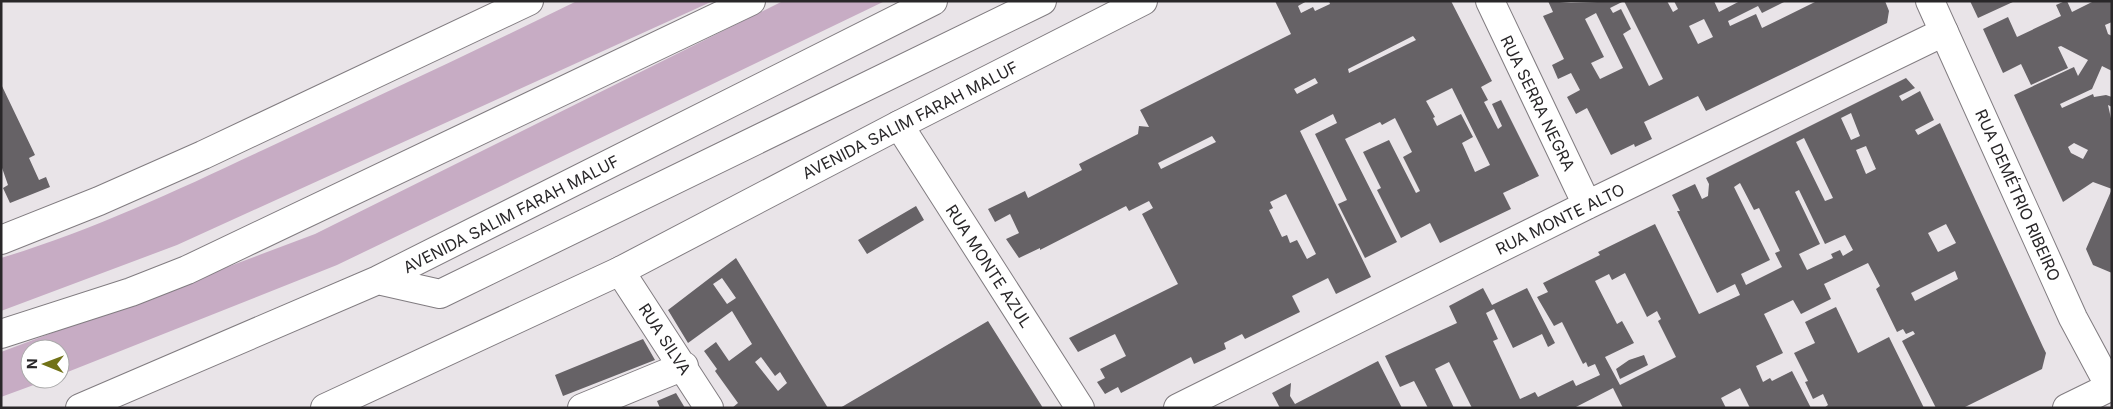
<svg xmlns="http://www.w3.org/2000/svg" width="2113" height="409" font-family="Inter,sans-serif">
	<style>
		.green { fill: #c7acc4 }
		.building { fill: #666266; fill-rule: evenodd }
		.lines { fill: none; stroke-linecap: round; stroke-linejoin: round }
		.minor-casing { stroke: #817c80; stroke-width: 30 }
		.secondary-casing { stroke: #817c80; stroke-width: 30 }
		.trunk-casing { stroke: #817c80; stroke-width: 30 }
		.minor { stroke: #fff; stroke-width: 28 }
		.secondary { stroke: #fff; stroke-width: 28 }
		.trunk { stroke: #fff; stroke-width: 28 }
		.labels { text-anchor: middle; stroke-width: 5; stroke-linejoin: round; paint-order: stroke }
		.street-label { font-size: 16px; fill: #292729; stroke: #fff }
	</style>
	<rect width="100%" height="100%" fill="#e9e4e8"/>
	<path class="green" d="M577 1H713L177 245 1 311V258C91 231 178 190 263 150 368 101 473 52 577 1Z
		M783 1H885L337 265 60 375V349H30V379H50L1 397V352L315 234Z"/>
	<path class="building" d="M1275 1H1307L1298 6 1301 13 1313 7 1315 11 1330 4 1329 1H1451L1492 81 1481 87 1488 100 1484 102 1498 129 1502 126 1492 104 1501 100 1539 176 1503 193 1511 209 1440 243 1430 223 1401 238 1377 190 1381 188 1363 152 1389 140 1416 193 1420 191 1403 157 1412 152 1395 118 1382 125 1380 122 1345 139 1397 242 1365 258 1338 204 1347 200 1315 134 1337 123 1333 114 1300 131 1371 277 1336 294 1328 278 1292 296 1300 312 1245 339 1242 334 1224 343 1226 349 1194 364 1191 357 1121 393 1118 387 1105 394 1097 382 1105 378 1100 369 1126 356 1115 334 1078 352 1069 338 1178 284 1142 214 1153 208 1149 201 1129 211 1126 206 1040 250V248L1019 258 1006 239 1019 233 1010 214 995 222 988 209 1025 191 1028 198 1082 170 1079 164 1138 134 1139 126 1149 127 1140 110 1291 34ZM1413 36 1416 40 1349 73 1348 69ZM1315 78 1318 83 1297 94 1294 89ZM1452 88 1490 165 1475 172 1462 143 1473 137 1461 114 1437 126 1433 118 1435 117 1426 101ZM1212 136 1216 142 1161 169 1158 163ZM1286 194 1316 254 1307 259 1297 240 1290 243 1287 235 1282 237 1269 210 1273 208 1270 202Z
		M1548 1 1571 3 1624 1 1610 8 1613 13 1621 9 1631 29 1623 34 1649 86 1663 79 1624 1H1667L1673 12 1678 9 1674 1H1714L1719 12 1740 1H1786L1762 13 1758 6 1728 21 1730 26 1756 14 1762 28 1817 1H1885L1889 11 1887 23 1706 111 1698 96 1644 122 1652 139 1635 147 1634 144 1611 155 1587 108 1576 114 1567 97 1580 90 1571 73 1558 79 1552 65 1564 59 1543 16 1553 12ZM1596 13 1623 68 1600 79 1591 63 1604 57 1585 19ZM1704 19 1713 37 1698 44 1689 26Z
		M1970 1H2015L1978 18Z
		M2065 1H2067L2072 12 2094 1H2112V22L2105 25 2108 34 2112 36V71L2102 66 2092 89 2060 104 2062 108 2093 94 2094 97 2106 95 2112 97V107L2108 105 2112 123V273L2093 265 2086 249 2112 189 2093 182 2063 202 2014 95 2074 67 2078 76 2088 60 2061 46 2058 47 2068 68 2031 85 2021 64 2003 73 1983 29 2008 17 2017 37 2061 16 2056 5ZM2074 143 2088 150 2083 159 2071 153 2068 147Z
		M1906 78 1915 88 1899 96 1902 101 1920 91 1934 120 1915 130 1918 135 1940 123 2043 347 2046 353 2042 369 1963 408H1936L1902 341 1915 334 1913 331 1906 334 1903 329 1897 332 1876 289 1880 286 1868 263 1824 284 1831 299 1801 314 1793 300 1764 314 1783 353 1756 366 1763 382 1770 378 1772 381 1792 371 1811 408H1750L1740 388 1721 398 1726 408H1623L1613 388 1574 408H1472L1449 362 1435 369 1454 408H1428L1414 381 1400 387 1385 356 1457 323 1449 306 1483 288 1492 305 1527 288 1555 343 1548 347 1542 334 1513 348 1494 309 1486 313 1498 339 1493 341 1520 399 1535 392 1538 397 1573 380 1576 386 1600 375 1595 364 1588 367 1586 362 1583 364 1562 322 1554 326 1537 297 1548 292 1543 283 1600 255 1598 252 1655 224 1699 314 1740 295 1735 284 1717 293 1677 211H1680L1672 195 1695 184 1702 199 1708 196 1709 184 1706 178ZM1851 113 1860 136 1851 140 1841 118ZM1804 138 1833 198 1825 201 1796 142ZM1866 146 1876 169 1866 174 1856 150ZM1740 183 1754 210 1759 208 1780 251 1775 253 1782 267 1746 285 1741 274 1770 260 1734 187ZM1799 190 1825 244 1845 235 1853 250 1843 256 1840 250 1831 254 1833 258 1807 270 1799 254 1820 244 1795 192ZM1946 224 1956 243 1938 252 1928 233ZM1955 271 1958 279 1915 301 1911 293ZM1625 273 1647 317 1657 311 1661 319 1658 321 1676 357 1620 385 1605 357 1634 343 1622 321 1617 324 1595 281 1609 274 1612 280Z
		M1 84 35 155 29 158 39 180 46 177 50 187 10 203 3 188 8 185 1 165Z
		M916 206 924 220 867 254 858 240Z
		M736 258 813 384 828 408H732L738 403 715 371 717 369 704 351 716 342 729 361 752 344 732 311 688 343 668 310ZM722 278 736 298 727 304 713 284ZM761 357 775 376 780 372 787 383 778 391 755 362Z
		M1836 307 1858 353 1889 337 1924 408H1824L1828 405 1823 394 1813 399 1805 382 1808 381 1794 353 1815 343 1805 322Z
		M988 321 1043 408H840Z
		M643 339 655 360 563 396 555 375Z
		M1644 355 1648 365 1620 379 1616 369 1629 360Z
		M1378 361 1402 408H1280L1272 393 1291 383 1290 396 1295 404Z
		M676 393 685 408H660L657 401Z"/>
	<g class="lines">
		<g class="minor-casing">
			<path id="minor" d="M1490 1 1587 205
				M899 125 1080 408
				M620 271 709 408
				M582 408 684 366
				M1178 408 1587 205 1944 32"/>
		</g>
		<g class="secondary-casing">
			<path id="secondary" d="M1930 1 2073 318 2110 387
				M2067 408 2112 386"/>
		</g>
		<g class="trunk-casing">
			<path id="trunk" d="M1 240 99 201 203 155 529 1
				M378 280 440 294 1042 1
				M1 334 131 292 187 270 751 1
				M80 408 378 280 933 1
				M325 408 620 271 899 125 1143 1"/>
		</g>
		<use href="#minor" class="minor"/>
		<use href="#secondary" class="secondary"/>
		<use href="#trunk" class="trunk"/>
	</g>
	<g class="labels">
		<g class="street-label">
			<text transform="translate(1538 103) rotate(64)" y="6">RUA SERRA NEGRA</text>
			<text transform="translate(910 120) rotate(-27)" y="6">AVENIDA SALIM FARAH MALUF</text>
			<text transform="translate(2018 195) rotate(66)" y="6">RUA DEMÉTRIO RIBEIRO</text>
			<text transform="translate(511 214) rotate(-27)" y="6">AVENIDA SALIM FARAH MALUF</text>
			<text transform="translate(1560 219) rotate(-26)" y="6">RUA MONTE ALTO</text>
			<text transform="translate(989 266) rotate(57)" y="6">RUA MONTE AZUL</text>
			<text transform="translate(665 339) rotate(57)" y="6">RUA SILVA</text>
		</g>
	</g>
	<rect width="2113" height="409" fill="none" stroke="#292729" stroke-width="5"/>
	<g transform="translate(45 364) rotate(271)"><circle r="24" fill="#ffffff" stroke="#a9a9a9"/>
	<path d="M0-4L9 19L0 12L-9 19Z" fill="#717217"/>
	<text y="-8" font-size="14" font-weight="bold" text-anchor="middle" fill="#292729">N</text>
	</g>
</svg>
